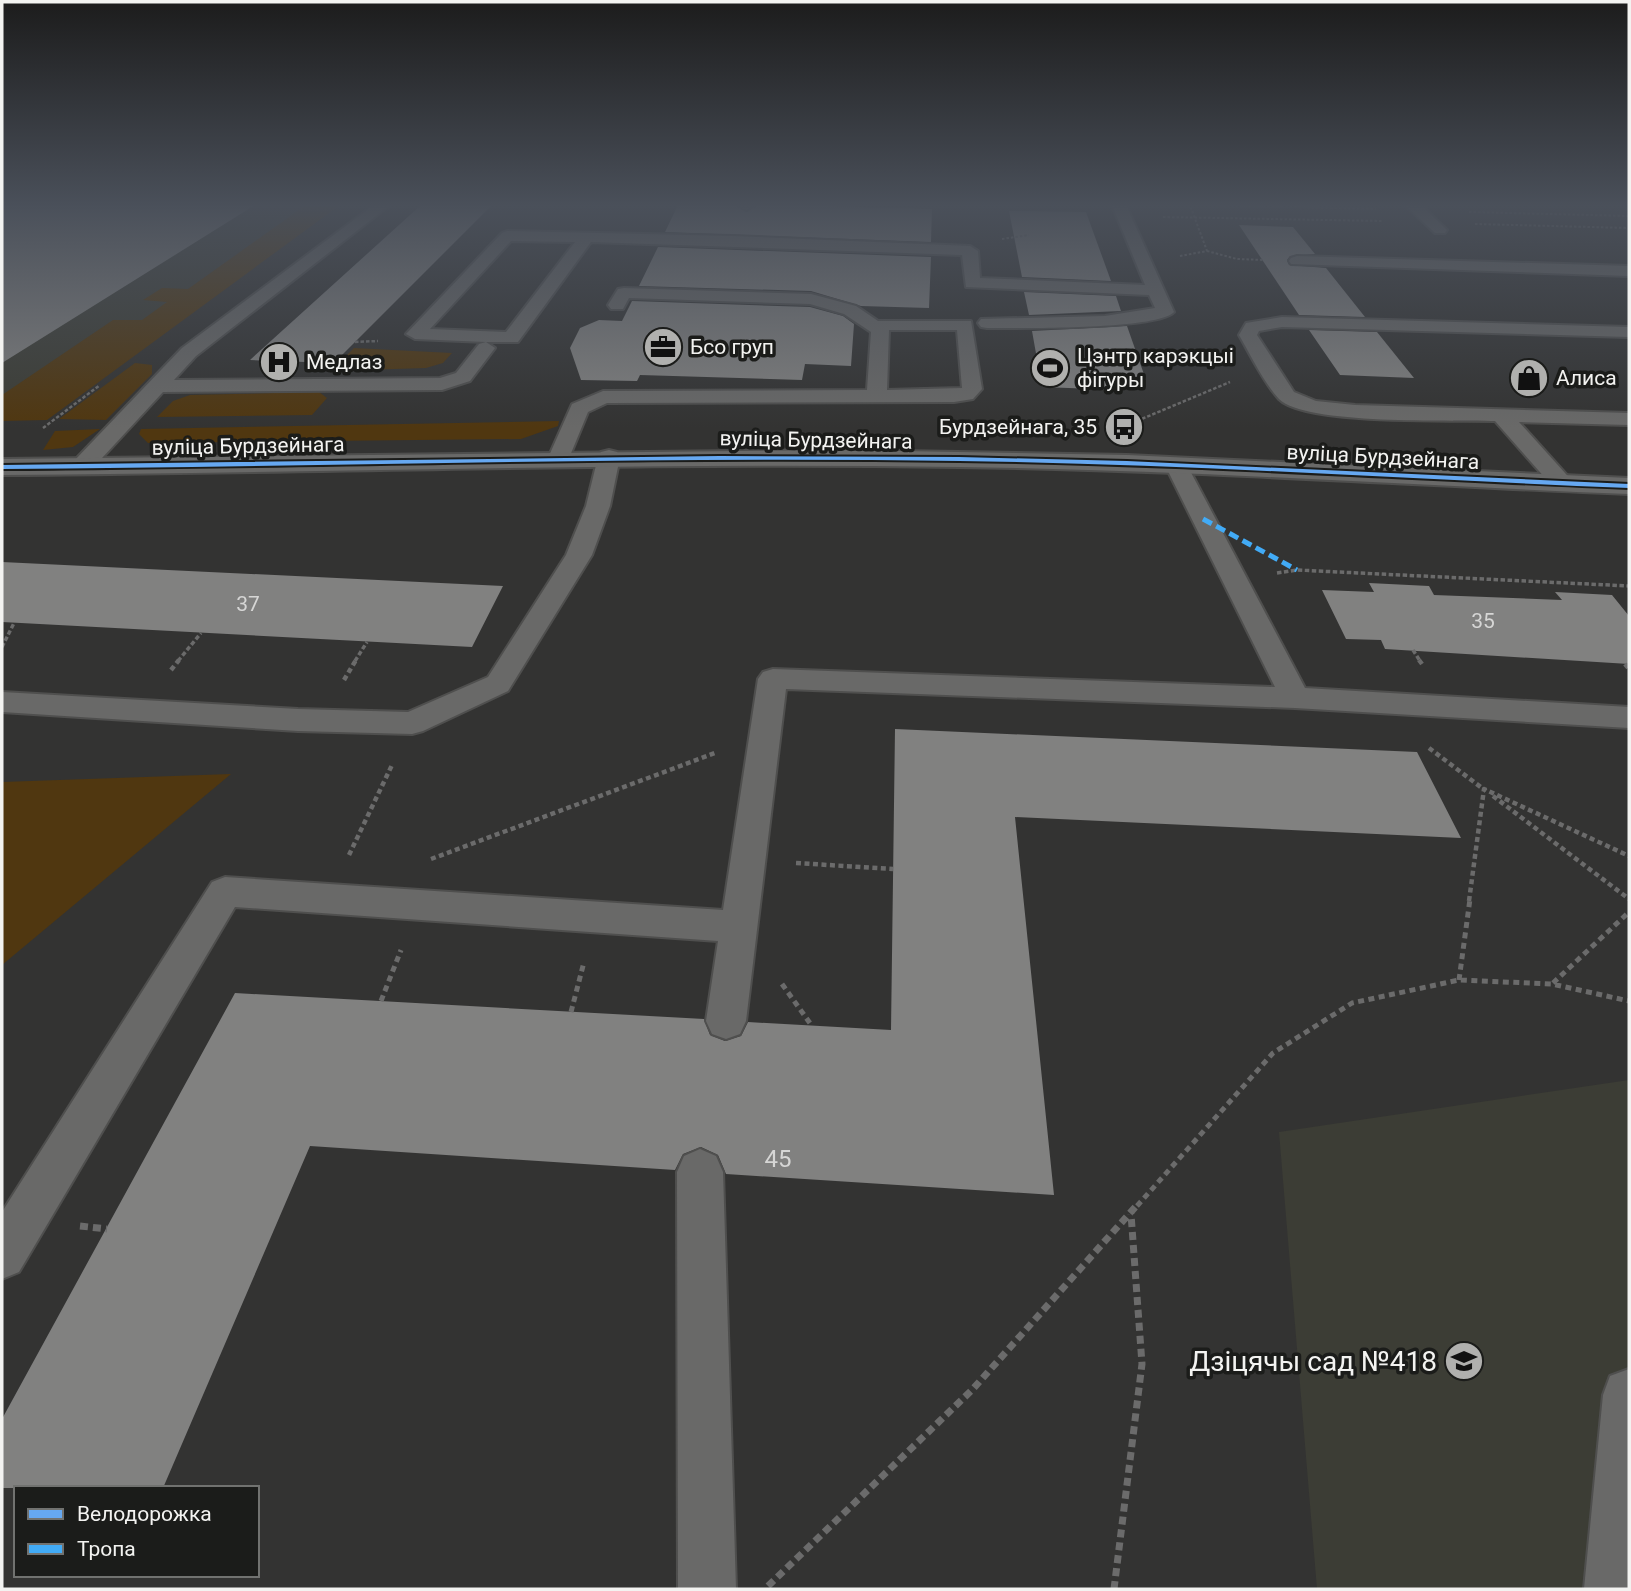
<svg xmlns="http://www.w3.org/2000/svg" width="1631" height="1591" font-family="Roboto,sans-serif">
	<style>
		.built { fill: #3c3d35 }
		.green { fill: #503710 }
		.building { fill: #818180 }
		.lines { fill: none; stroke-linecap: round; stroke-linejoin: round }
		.service-casing { stroke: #4f4f4e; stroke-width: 4 }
		.tertiary-casing { stroke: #4f4f4e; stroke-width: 4 }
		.path-far5 { stroke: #6b6b6b; stroke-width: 2; stroke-dasharray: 2.5 2; stroke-linecap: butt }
		.path-far4 { stroke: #6b6b6b; stroke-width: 2.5; stroke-dasharray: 3.5 2; stroke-linecap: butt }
		.path-far3 { stroke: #6b6b6b; stroke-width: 3.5; stroke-dasharray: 4.5 2.5; stroke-linecap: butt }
		.path-far2 { stroke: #6b6b6b; stroke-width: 4.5; stroke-dasharray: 5 3.5; stroke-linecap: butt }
		.path-far1 { stroke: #6b6b6b; stroke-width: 5; stroke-dasharray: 6 4.5; stroke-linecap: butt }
		.path { stroke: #6b6b6b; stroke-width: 7; stroke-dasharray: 8 5; stroke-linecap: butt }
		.service { fill: #696968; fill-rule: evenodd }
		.tertiary { fill: #696968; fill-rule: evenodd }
		.quiet { stroke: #42abf6; stroke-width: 5; stroke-dasharray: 10 5; stroke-linecap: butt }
		.cycleway-casing { stroke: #1b1c1a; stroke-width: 4 }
		.cycleway { fill: #66a8f1; fill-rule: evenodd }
		.labels { text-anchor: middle; stroke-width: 7; stroke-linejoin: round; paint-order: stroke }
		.far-poi-label { font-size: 21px; fill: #f3f3f1; stroke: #1b1c1a; text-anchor: start }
		.far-street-label { font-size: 21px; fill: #f3f3f1; stroke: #1b1c1a }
		.number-label { font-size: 21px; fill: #d6d6d5 }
		.near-number-label { font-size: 24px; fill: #d6d6d5 }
		.near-poi-label { font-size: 28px; fill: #f3f3f1; stroke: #1b1c1a; text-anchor: end }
	</style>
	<rect width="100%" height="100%" fill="#333332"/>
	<path class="built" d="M2 205H334L55 405 2 403Z
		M1629 1080V1589H1317L1279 1132Z"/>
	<path class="green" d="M306 205H340L47 420 2 421V395L113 320H142L167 302 143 300 162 288 188 289Z
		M354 348 452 353 443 363 426 368 331 371Z
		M135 363 152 365V374L106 420 59 419Z
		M319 392 327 398 312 415 157 417 173 401 190 395Z
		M559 421 558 426 521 439 148 443 139 434 141 429Z
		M100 429 73 447 43 450 55 431Z
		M231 774 2 965V782Z"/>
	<path class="building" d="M2 205H255L2 363Z
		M421 205H492L334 363 250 360Z
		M678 205 737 206 747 212 756 206 790 205 932 209 931 242 665 232Z
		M1009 211 1086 212 1111 281 1022 277Z
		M1239 225 1293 227 1315 254 1290 256 1287 260 1289 265 1326 268 1365 317 1299 315Z
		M658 247 931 257 929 308 861 306 811 291 639 286Z
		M1024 292 1116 296 1121 311 1029 315Z
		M632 301 810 307 843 316 854 324 851 366 805 364 802 380 640 375 637 381 581 380 570 348 580 328 599 320 622 321Z
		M1127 326 1146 380 1119 379 1122 390 1042 387 1032 331Z
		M1309 330 1377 332 1414 378 1340 375Z
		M2 562 503 586 472 647 2 622Z
		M1369 583 1429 586 1434 595 1562 600 1555 592 1612 595 1629 616V664L1385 649 1381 640 1346 639 1322 590 1374 592Z
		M895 729 1417 752 1461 838 1015 817 1054 1195 726 1174 718 1155 701 1147 683 1154 675 1170 310 1146 163 1488H2V1419L235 993 704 1019 710 1035 725 1041 741 1036 748 1022 891 1030Z"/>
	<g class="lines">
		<g class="service-casing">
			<path id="service" d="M374 205H390L196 356 174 380 440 378 456 373 479 344 486 342 415 339 406 334 502 233 507 231 733 236 970 246 978 251 980 278 1145 285 1112 205H1126L1174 312C1158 330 1017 328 987 328L981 327 978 323 981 319 1105 316 1155 308 1149 295 966 287 962 255 591 242 518 342H486L495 348 470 381 442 390 163 392 90 471H74L71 466 74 461 182 348ZM511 241 575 242 506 332 430 329Z
				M739 205H753V206L746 210Z
				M1405 205H1421L1447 230 1445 233H1435Z
				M1297 256 1629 266V276L1291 264 1289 261 1291 258Z
				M624 288 811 294 856 306 878 321H971L982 389 973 399 954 402 607 403 588 412 567 463H551L548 458 572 404 603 391 867 390 871 332 844 314 810 304 629 298 623 309H611L608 305 618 289ZM889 330H957L962 388 887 390Z
				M1282 317 1629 327V337L1282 327 1259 331 1257 335 1294 392 1316 401 1355 405 1629 413V425L1519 422 1574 483 1570 488H1554L1495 421C1454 420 1304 425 1279 399 1264 383 1250 354 1239 335L1246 323Z
				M609 450 617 452 620 457 610 506 592 555 508 691 423 731 412 734 298 731 2 712V692L298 709 408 712 488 677 566 555 586 506 598 457 601 452Z
				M1176 458 1184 460 1187 465 1305 688 1629 707V728L1295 708 786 689 746 1021 740 1034 726 1039 712 1034 706 1021 718 941 235 907 19 1272 2 1279V1212L212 882 225 877 723 910 758 679 763 672 773 669 1275 687 1165 465 1168 460Z
				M700 1149 716 1156 723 1172 736 1589H678L677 1172 684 1156Z
				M1629 1369V1589H1584L1603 1395 1610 1376Z"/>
		</g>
		<g class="tertiary-casing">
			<path id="tertiary" d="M839 450 1127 455 1629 478V494C1406 485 1183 470 959 467 640 462 321 473 2 475V459Z"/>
		</g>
		<path class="path-far5" d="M1213 205 1376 209
			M1469 212 1629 216
			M1163 217 1382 221
			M1475 224 1629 228
			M1002 239 1029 235
			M1207 251 1237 259 1264 260
			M1180 256 1207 251 1190 205"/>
		<path class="path-far4" d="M355 342 378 341
			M1132 423 1230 382
			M43 428 100 385"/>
		<path class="path-far3" d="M1277 573 1297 570 1629 586
			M2 647 14 623
			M1413 650 1420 661
			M178 661 201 633
			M355 661 367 642"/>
		<path class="path-far2" d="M1419 660 1422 664
			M1625 664 1629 669
			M171 670 179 660
			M344 680 356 660
			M1429 748 1486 791
			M1493 796 1629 899
			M349 855 392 765
			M431 859 715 753
			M796 863 893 869
			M1469 901 1484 789 1629 856"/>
		<path class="path-far1" d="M1459 980 1470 899
			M1553 983 1629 912
			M782 984 812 1026
			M381 1001 401 950
			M571 1012 584 962
			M1137 1206 1273 1053 1352 1003 1459 980 1552 984 1629 1001"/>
		<path class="path" d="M80 1226 107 1229
			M768 1586 972 1390 1138 1204
			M1114 1589 1142 1364 1131 1214"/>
		<use href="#service" class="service"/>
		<use href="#tertiary" class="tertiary"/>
		<path class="quiet" d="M1203 519 1297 570"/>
		<g class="cycleway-casing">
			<path id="cycleway" d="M720 456 959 457 1127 461 1629 484V488C1406 479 1183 464 959 461 640 456 321 467 2 469V465Z"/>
		</g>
		<use href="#cycleway" class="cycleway"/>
	</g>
	<linearGradient id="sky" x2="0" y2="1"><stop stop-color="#1c1c1c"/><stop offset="0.48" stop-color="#4a505a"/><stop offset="1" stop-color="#4a505a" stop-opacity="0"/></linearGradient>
	<rect width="1631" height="428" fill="url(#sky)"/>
	<defs>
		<g id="office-disc" transform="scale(2.0125)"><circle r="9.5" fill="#b0b0ae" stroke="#1b1c1a"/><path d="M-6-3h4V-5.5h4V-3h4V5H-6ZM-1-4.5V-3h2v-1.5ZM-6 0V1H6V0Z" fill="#111"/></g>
		<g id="hospital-disc" transform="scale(2.0125)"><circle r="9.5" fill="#b0b0ae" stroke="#1b1c1a"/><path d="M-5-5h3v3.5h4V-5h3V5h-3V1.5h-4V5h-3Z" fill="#111"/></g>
		<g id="stadium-disc" transform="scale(2.0125)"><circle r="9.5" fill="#b0b0ae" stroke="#1b1c1a"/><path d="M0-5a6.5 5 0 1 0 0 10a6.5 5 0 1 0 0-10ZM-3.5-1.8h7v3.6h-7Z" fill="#111"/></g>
		<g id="shop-disc" transform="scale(2.0125)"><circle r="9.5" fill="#b0b0ae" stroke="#1b1c1a"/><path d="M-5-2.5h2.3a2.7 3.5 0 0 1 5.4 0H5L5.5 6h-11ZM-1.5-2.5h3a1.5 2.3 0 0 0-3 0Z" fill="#111"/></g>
		<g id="bus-disc" transform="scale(2.0125)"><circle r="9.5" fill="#b0b0ae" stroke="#1b1c1a"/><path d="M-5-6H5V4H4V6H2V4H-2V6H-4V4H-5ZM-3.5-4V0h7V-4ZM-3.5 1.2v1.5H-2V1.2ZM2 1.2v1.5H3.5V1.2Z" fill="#111"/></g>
		<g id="school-disc" transform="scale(2.0125)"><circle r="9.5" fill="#b0b0ae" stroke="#1b1c1a"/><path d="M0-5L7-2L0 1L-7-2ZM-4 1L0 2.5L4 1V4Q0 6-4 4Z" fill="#111"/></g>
	</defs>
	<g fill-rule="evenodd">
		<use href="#office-disc" x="663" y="347"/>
		<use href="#hospital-disc" x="279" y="362"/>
		<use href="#stadium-disc" x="1050" y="368"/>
		<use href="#shop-disc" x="1529" y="378"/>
		<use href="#bus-disc" x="1124" y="427"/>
		<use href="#school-disc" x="1464" y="1361"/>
	</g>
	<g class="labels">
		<g class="far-poi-label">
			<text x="690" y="354">Бсо груп</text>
			<text x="1077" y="363">Цэнтр карэкцыі<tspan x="1077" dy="24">фігуры</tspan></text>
			<text x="306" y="369">Медлаз</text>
			<text x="1556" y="385">Алиса</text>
			<text x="1097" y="434" text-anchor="end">Бурдзейнага, 35</text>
		</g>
		<g class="far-street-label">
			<text transform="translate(816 440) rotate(1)" y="7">вуліца Бурдзейнага</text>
			<text transform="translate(248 446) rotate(-1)" y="7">вуліца Бурдзейнага</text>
			<text transform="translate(1383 457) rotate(3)" y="7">вуліца Бурдзейнага</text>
		</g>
		<g class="number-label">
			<text x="248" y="611">37</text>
			<text x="1483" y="628">35</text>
		</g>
		<g class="near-number-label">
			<text x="778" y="1167">45</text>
		</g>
		<g class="near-poi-label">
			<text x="1437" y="1371">Дзіцячы сад №418</text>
		</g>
	</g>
	<rect width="1631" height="1591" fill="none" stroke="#f3f3f1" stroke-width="7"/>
	<rect x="14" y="1486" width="245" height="91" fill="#1b1c1a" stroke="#717270" stroke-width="2"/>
	<rect x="28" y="1509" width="35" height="10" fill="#66a8f1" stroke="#717270" stroke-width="2"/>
	<text x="77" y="1521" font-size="21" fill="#f3f3f1">Велодорожка</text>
	<rect x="28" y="1544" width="35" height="10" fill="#42abf6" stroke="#717270" stroke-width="2"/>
	<text x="77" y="1556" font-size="21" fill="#f3f3f1">Тропа</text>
</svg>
